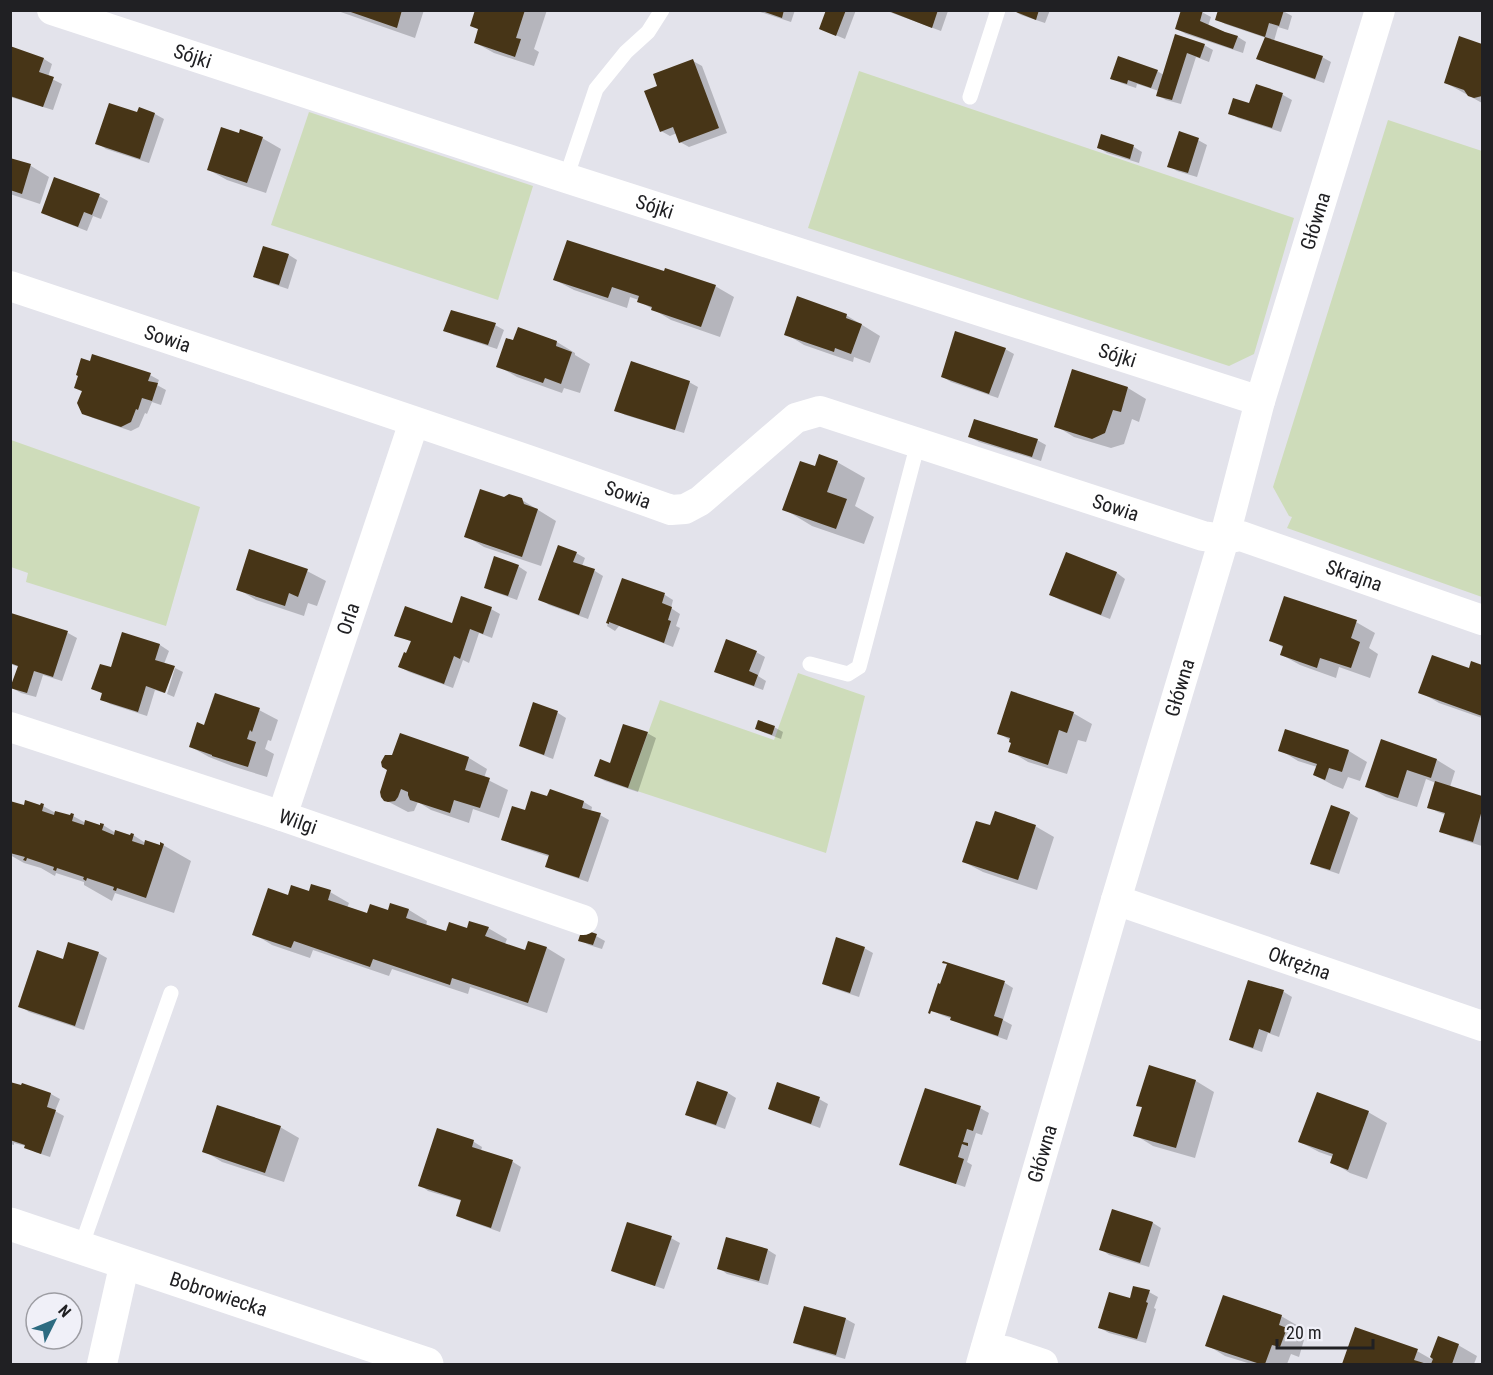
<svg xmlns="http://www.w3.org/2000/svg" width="1493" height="1375" font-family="'Roboto Condensed',sans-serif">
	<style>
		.green { fill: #cedcba }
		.shadow { fill: #0003 }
		.building { fill: #473517 }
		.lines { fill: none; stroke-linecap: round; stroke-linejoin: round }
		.service { stroke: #fff; stroke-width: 15 }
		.minor { stroke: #fff; stroke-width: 30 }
		.tertiary { stroke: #fff; stroke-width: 33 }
		.labels { text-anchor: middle; stroke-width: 6; stroke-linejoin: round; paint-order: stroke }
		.street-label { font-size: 20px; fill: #202023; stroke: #f0f0f8 }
	</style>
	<rect width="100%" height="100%" fill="#e3e3eb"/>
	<path class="green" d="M859 71 1294 218 1254 354 1229 366 808 228Z
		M309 112 533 186 498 300 271 225Z
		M1388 120 1482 151V597L1287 528 1292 517 1289 516 1273 487Z
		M11 440 200 507 166 626 26 582 28 573 11 567Z
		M798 673 865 696 826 853 628 788 660 700 774 740Z"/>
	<path class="shadow" d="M335 10H424L415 38Z
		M477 10H547L534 49 539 52 534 66 494 53 476 43 480 30 472 26Z
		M754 10H795L791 22Z
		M824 10H856L845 39 821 29 827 12Z
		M884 10H946L948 11 941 31Z
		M1013 10H1050L1045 23 1021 15Z
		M1198 10 1211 17 1208 26 1238 37 1246 42 1243 53 1186 34 1177 29Z
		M1283 11 1292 16 1288 30 1278 27 1274 41 1322 57 1331 62 1324 83 1267 63 1258 58 1266 38 1225 24 1217 19Z
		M1176 36 1204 45 1213 50 1209 62 1196 57 1181 104 1166 100 1157 95 1159 91 1137 84 1136 88 1121 83 1112 78 1157 71 1164 75Z
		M1460 38 1482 45V103L1446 83Z
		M10 48 44 59 52 64 48 77 62 84 53 110 10 97Z
		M693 61 702 66 727 133 689 147 680 142 677 133 670 136 661 131 659 87Z
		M1256 86 1283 95 1292 100 1281 132 1238 118 1230 113 1250 105Z
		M140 109 155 114 164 119 149 163 106 149 97 143 138 114Z
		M1180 133 1198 140 1207 145 1197 177 1177 171 1169 166Z
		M240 135 262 138 281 149 266 193 227 180 209 170Z
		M1102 136 1134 147 1142 152 1139 163 1107 153 1098 147Z
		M10 159 31 166 49 177 40 204 10 194Z
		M99 196 108 201 101 219 93 216 87 231 51 217 43 212Z
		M289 255 297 260 288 289 264 281 255 276Z
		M665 273 715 286 734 297 720 337 671 320 639 301V300L630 297 627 308 574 290 555 280Z
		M846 315 880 336 870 363 854 357 853 362 804 345 786 334Z
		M495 325 504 330 497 349 454 335 445 330Z
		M519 329 557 342 575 353V355L590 364 580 393 564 388 562 393 517 377 498 366 514 342Z
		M1005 349 1014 354 998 398 951 382 943 377Z
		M1073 371 1128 388 1146 399 1139 422 1132 419 1124 444 1111 448 1074 437 1056 426Z
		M150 375 159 380 157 385 166 390 161 405 152 402 147 414 145 413 139 427 131 431 93 418 83 413V392L75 388Z
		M689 382 698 387 684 433 625 415 616 410Z
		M970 437 1037 440 1046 445 1041 461 979 442Z
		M837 462 865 478 855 506 874 517 864 544 812 526 784 509 815 468Z
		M504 499 522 500 556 521 541 566 484 547 466 536Z
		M576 553 585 558 582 566 595 571 603 576 588 619 549 605 540 599Z
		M1067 554 1117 573 1125 579 1110 619 1060 600 1051 595Z
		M518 566 527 572 517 600 494 592 486 587Z
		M307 571 326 581 317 606 308 603 304 616 256 600 238 589Z
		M623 580 665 595 673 600 671 608 680 614 676 626 680 628 673 647 619 626 615 631 607 626Z
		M462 598 491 609 500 614 492 638 479 633 469 663 463 660 453 688 409 672 400 667 407 655 412 642 396 635 453 625Z
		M12 614 68 633 77 638 62 681 43 675 36 697 21 693 12 688 19 667 10 664V619Z
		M1356 622 1375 633 1369 648 1378 654 1370 678 1339 667 1336 678 1300 665 1282 655 1284 648 1271 640Z
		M123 634 160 645 169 651 164 664 173 667 164 693 155 690 147 716 110 704 102 699 103 694 93 689 112 669Z
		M756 652 765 657 758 676 766 681 763 690 725 676 716 671Z
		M1472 663 1482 666V718L1439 703 1420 692 1469 670Z
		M175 668 183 672 174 697 167 694Z
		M534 704 558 713 566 718 553 759 529 750 520 745Z
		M259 710 278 720 271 741 268 740 265 749 274 754 267 777 232 766 209 757 191 747 205 727Z
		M1073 713 1092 724 1086 742 1078 740 1067 774 1028 762 1010 751 1012 743 1011 741 999 733Z
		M774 727 783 732 781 739 765 733 757 728Z
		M647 733 656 738 638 792 605 781 596 776Z
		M1382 741 1437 760 1455 771 1450 787 1482 798V846L1450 836 1441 831 1446 815 1438 812 1429 807 1436 783 1426 779 1417 807 1386 797 1367 786Z
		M1280 750 1349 751 1367 762 1360 781 1348 777 1343 789 1333 785 1314 775 1317 767 1298 761Z
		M469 758 487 769 484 778 508 790 499 818 473 809 469 823 431 810 418 802 414 811 408 812 385 800 382 796Z
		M548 798 584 802 592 807 591 812 600 815 609 820 588 882 556 871 547 866 550 857 512 844 503 839 526 812Z
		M10 804 25 807H41L43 806 54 812 71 817 73 816 86 823 101 827 103 825 116 833 131 837 133 835 144 842 161 847 163 845 191 861 174 913 115 893 112 901 84 885V882L56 873 55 876 53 875 41 868 24 863 10 855Z
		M1331 807 1350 813 1358 818 1339 874 1321 868 1312 863Z
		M1035 826 1054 837 1037 890 983 872 964 862 991 827Z
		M330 892 349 903 347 908 368 915 389 912 391 904 409 910 427 921 426 926 447 933 488 928 507 939 505 944 526 952 529 943 547 948 565 959 547 1013 470 987 468 994 392 969 389 976 313 950 310 958 272 945 254 934 289 897Z
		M596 936 605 941 602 949 589 945 580 940Z
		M864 948 873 953 859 997 832 988 824 983Z
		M98 953 107 958 84 1030 29 1012 20 1006 64 960Z
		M948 964 1005 983 1013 988 1003 1020 1012 1025 1007 1040 961 1024 952 1019 939 1014 931 1009 941 986Z
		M1249 981 1284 992 1292 997 1279 1037 1268 1033 1262 1052 1239 1044 1230 1039Z
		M1150 1067 1196 1081 1214 1092 1195 1158 1153 1146 1135 1135 1143 1108 1138 1105Z
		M10 1083 23 1087V1085L51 1094 60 1099 55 1111 64 1116 50 1157 35 1152 26 1146 14 1143V1145L10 1144Z
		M728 1093 736 1098 725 1129 696 1119 687 1114Z
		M819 1099 828 1104 820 1128 779 1113 770 1108Z
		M980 1108 989 1113 982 1135 976 1133 967 1162 972 1165 965 1187 910 1169 901 1164Z
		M1368 1112 1387 1123 1367 1179 1350 1173 1332 1162 1333 1157 1319 1152 1300 1142Z
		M280 1127 299 1138 284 1182 222 1162 204 1151Z
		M438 1130 474 1142 482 1147 481 1151 513 1162 521 1167 500 1232 466 1220 458 1215 462 1201 428 1191 420 1185Z
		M1113 1211 1153 1223 1161 1228 1149 1267 1109 1255 1101 1249Z
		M671 1238 680 1243 664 1289 621 1275 612 1270Z
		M768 1250 776 1255 768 1285 727 1274 719 1268Z
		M1149 1292 1158 1297 1154 1308 1156 1309 1146 1343 1109 1333 1100 1328 1131 1299Z
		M805 1308 846 1319 855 1324 845 1359 804 1347 795 1342Z
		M1281 1316 1300 1327 1297 1336 1304 1340 1299 1357 1291 1354 1287 1364H1251L1225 1356 1207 1345Z
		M1356 1329 1417 1351 1431 1359 1439 1338 1458 1345 1477 1356 1474 1364H1343Z"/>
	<path class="building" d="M345 10H402L397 28Z
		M475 10H525L516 38 521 39 515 57 474 43 478 29 470 26Z
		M759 10H784L782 18Z
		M826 10H846L836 36 819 29Z
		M886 10H938L932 28Z
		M1011 10H1039L1036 20Z
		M1181 10H1203L1200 21 1225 32 1238 36 1233 49 1175 29Z
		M1218 10H1284L1279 26 1269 23 1265 37 1215 20Z
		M1175 34 1205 44 1200 58 1187 53 1172 100 1156 96Z
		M1459 36 1482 44V96L1474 98 1468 96 1464 90 1444 83Z
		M1265 37 1323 56 1315 79 1256 59Z
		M10 46 44 58 39 72 54 77 43 107 10 96Z
		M1118 56 1158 70 1151 88 1128 80 1127 84 1110 79Z
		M693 59 719 128 679 143 673 127 660 132 644 91 657 86 653 74Z
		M1256 84 1283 93 1272 128 1228 114 1233 98 1249 103Z
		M109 103 137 112 139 107 155 113 140 159 95 144Z
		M221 127 239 133 240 129 263 137 247 183 207 170Z
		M1179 131 1199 138 1188 173 1167 167Z
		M1101 134 1134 145 1130 159 1097 148Z
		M10 158 31 164 22 194 10 190Z
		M54 177 100 194 92 215 84 212 78 227 41 213Z
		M567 240 664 271 665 268 716 285 701 327 651 310 652 307 637 302 639 296 612 287 608 298 553 280Z
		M263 246 289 254 279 285 253 277Z
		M797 296 847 314 846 318 862 324 851 354 835 348 834 352 784 335Z
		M451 310 496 323 488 345 443 331Z
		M518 327 557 341 556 346 572 352 561 384 545 378 543 383 496 367 506 338 513 340Z
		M955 331 1006 348 989 394 941 377Z
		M92 354 151 373 148 381 158 383 152 401 142 398 138 410 136 409 131 422 121 427 82 414 77 403 82 391 74 388 78 376 76 375 81 358 90 361Z
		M631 361 690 381 675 430 614 411Z
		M1072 369 1128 387 1121 412 1113 410 1105 433 1092 439 1054 427Z
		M974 419 1038 439 1032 457 968 437Z
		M819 454 838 461 827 492 847 499 836 529 782 510 800 461 815 466Z
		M480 489 504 497 509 494 522 498 524 504 538 509 522 557 464 537Z
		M558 545 577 552 573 562 595 569 579 615 538 600Z
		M249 549 308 569 298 597 289 593 285 606 236 590Z
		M1066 552 1117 572 1101 615 1049 595Z
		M494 556 519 565 508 596 484 588Z
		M622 578 665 593 662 603 672 607 668 620 671 621 664 643 609 622V624L606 623Z
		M461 596 492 607 483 634 470 629 460 659 454 656 444 684 398 667 404 652 406 653 411 641 394 636 405 606 452 623Z
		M1284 596 1357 620 1351 638 1360 642 1351 668 1320 658 1317 668 1280 655 1283 646 1269 641Z
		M11 613 68 631 53 677 34 671 27 693 10 688 18 666 10 663Z
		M122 632 160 644 155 660 175 666 165 693 146 686 138 712 100 700 102 693 91 689 100 664 111 667Z
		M726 639 757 651 749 671 758 675 754 686 714 672Z
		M1432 655 1469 668 1471 661 1482 665V716L1418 693Z
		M1011 691 1074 712 1067 733 1059 730 1048 765 1008 752 1011 743 1009 742 1010 738 997 734Z
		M215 693 260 708 252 732 250 730 247 739 256 742 248 767 212 756V755L189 747 197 722 204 725Z
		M533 702 558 711 544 755 519 746Z
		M758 720 775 726 772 735 755 729Z
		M623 724 648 732 628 788 594 776 600 759 610 763Z
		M1285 729 1349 750 1342 772 1329 768 1325 780 1313 775 1317 764 1278 751Z
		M400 733 469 757 465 770 490 778 480 808 454 800 450 813 410 800 408 795V792L401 789 398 797 395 801 388 802 384 801 381 797 380 792 387 770 382 767 381 762 385 755H392Z
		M1381 739 1437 759 1431 778 1407 770 1398 798 1365 787Z
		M1435 781 1482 796V810L1473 842 1439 832 1445 813 1427 808Z
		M550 789 584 801 582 808 601 813 579 878 545 867 549 855 501 840 512 806 525 810 531 791 547 796Z
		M25 800 40 805 41 803 44 804 42 811 54 815 55 811 70 815 71 813 74 814 72 821 84 825 85 820 100 825V823L104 824 102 830 114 835 115 830 130 835 131 833 134 834 132 841 144 845 145 840 160 845V842L164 844 146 898 117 888 116 891 113 890 114 887 87 878 86 881 83 879 84 877 57 868 56 871 53 870 54 867 27 858 26 861 23 860 25 857 10 853V801L24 805Z
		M1331 805 1350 812 1330 870 1310 864Z
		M995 811 1036 825 1018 880 962 862 976 821 990 825Z
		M311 884 331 890 328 900 367 913 370 904 388 910 390 903 409 909 406 918 446 931 449 922 467 928 469 921 489 927 485 936 507 944 525 950 528 941 547 947 528 1003 452 978 450 985 373 959 370 967 294 941 291 948 252 935 268 888 288 895 291 885 309 891Z
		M582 929 597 934 593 945 578 941Z
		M836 937 865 947 850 993 822 984Z
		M68 942 99 952 75 1026 18 1007 37 950 63 959Z
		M943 961 1005 981 994 1016 1003 1019 998 1036 950 1020 951 1017 931 1011 930 1014 928 1013 938 983 940 984 947 964 942 963Z
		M1248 980 1284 990 1270 1033 1259 1029 1253 1048 1229 1040Z
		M1149 1065 1196 1080 1176 1148 1133 1136 1142 1107 1136 1106Z
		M697 1081 728 1092 716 1125 685 1115Z
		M10 1082 21 1085 22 1083 51 1093 47 1107 56 1110 41 1154 24 1148 25 1145 10 1140Z
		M777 1082 820 1097 811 1124 768 1109Z
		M925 1088 981 1106 973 1131 967 1129 963 1142 968 1143V1146L962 1144 958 1157 964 1159 956 1184 899 1165Z
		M1317 1092 1369 1111 1348 1170 1330 1163 1333 1154 1298 1142Z
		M217 1105 281 1126 265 1173 202 1152Z
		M437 1128 474 1140 472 1147 513 1160 491 1228 456 1216 461 1200 418 1186Z
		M1112 1209 1153 1222 1140 1263 1099 1250Z
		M627 1222 672 1236 655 1286 611 1271Z
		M726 1237 768 1249 759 1281 717 1269Z
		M1133 1286 1150 1290 1146 1302 1148 1303 1137 1339 1098 1328 1109 1292 1130 1298Z
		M1223 1295 1282 1315 1279 1325 1287 1328 1280 1347 1272 1345 1265 1364H1260L1205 1346Z
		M804 1306 846 1318 836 1355 793 1343Z
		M1355 1327 1418 1349 1414 1360 1427 1364H1342Z
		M1438 1336 1459 1344 1452 1364H1431L1433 1359 1430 1357Z"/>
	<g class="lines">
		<path class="service" d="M970 97 998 10
			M566 178 596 89 626 52 648 32 662 10
			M810 664 848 674 859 667 918 443
			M81 1247 171 993"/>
		<g class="minor">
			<path id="s1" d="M52 10 566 178 1260 401"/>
			<path id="s2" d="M10 286C231 360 452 432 671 510L685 509 700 501 796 418 820 411 1203 536 1224 539 1241 536 1482 620"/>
			<path id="s3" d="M10 727 282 816 583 920"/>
			<path id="s4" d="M282 816 414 422"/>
			<path id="s5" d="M1116 900 1482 1026"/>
			<path d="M986 1348 1005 1351 1043 1364"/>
			<path d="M102 1364 125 1262"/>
			<path id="s6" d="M981 1364 1116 900 1224 539 1260 401 1380 10"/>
		</g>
		<path class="tertiary" id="s7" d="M10 1224 427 1364"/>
	</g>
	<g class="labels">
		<g class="street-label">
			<text dy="7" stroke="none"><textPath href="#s1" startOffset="148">Sójki</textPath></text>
			<text dy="7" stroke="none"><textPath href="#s1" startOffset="634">Sójki</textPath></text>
			<text dy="7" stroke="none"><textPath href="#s6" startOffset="1191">Główna</textPath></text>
			<text dy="7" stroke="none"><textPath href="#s2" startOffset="166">Sowia</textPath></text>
			<text dy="7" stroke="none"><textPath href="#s1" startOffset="1120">Sójki</textPath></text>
			<text dy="7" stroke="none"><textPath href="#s2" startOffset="652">Sowia</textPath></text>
			<text dy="7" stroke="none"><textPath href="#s2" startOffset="1192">Sowia</textPath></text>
			<text dy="7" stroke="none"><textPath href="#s2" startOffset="1442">Skrajna</textPath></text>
			<text dy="7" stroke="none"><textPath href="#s4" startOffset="208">Orla</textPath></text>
			<text dy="7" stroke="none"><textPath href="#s6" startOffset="705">Główna</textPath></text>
			<text dy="7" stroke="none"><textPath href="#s3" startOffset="303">Wilgi</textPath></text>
			<text dy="7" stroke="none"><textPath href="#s5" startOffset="194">Okrężna</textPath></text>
			<text dy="7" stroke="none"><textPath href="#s6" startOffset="219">Główna</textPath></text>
			<text dy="7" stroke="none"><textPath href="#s7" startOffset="220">Bobrowiecka</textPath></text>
		</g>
	</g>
	<rect width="1493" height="1375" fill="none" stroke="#202023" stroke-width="24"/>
	<g transform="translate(54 1321) rotate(47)"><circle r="28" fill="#f0f0f8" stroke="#9d9da3" stroke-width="1.5"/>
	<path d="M0-4.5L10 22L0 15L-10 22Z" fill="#2d6b81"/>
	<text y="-9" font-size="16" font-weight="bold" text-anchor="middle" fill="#202023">N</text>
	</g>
	<path d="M1277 1339v9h96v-9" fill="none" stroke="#202023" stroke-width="3"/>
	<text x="1286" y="1339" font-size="18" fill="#202023" stroke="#f0f0f8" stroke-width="4.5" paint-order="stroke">20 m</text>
</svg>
